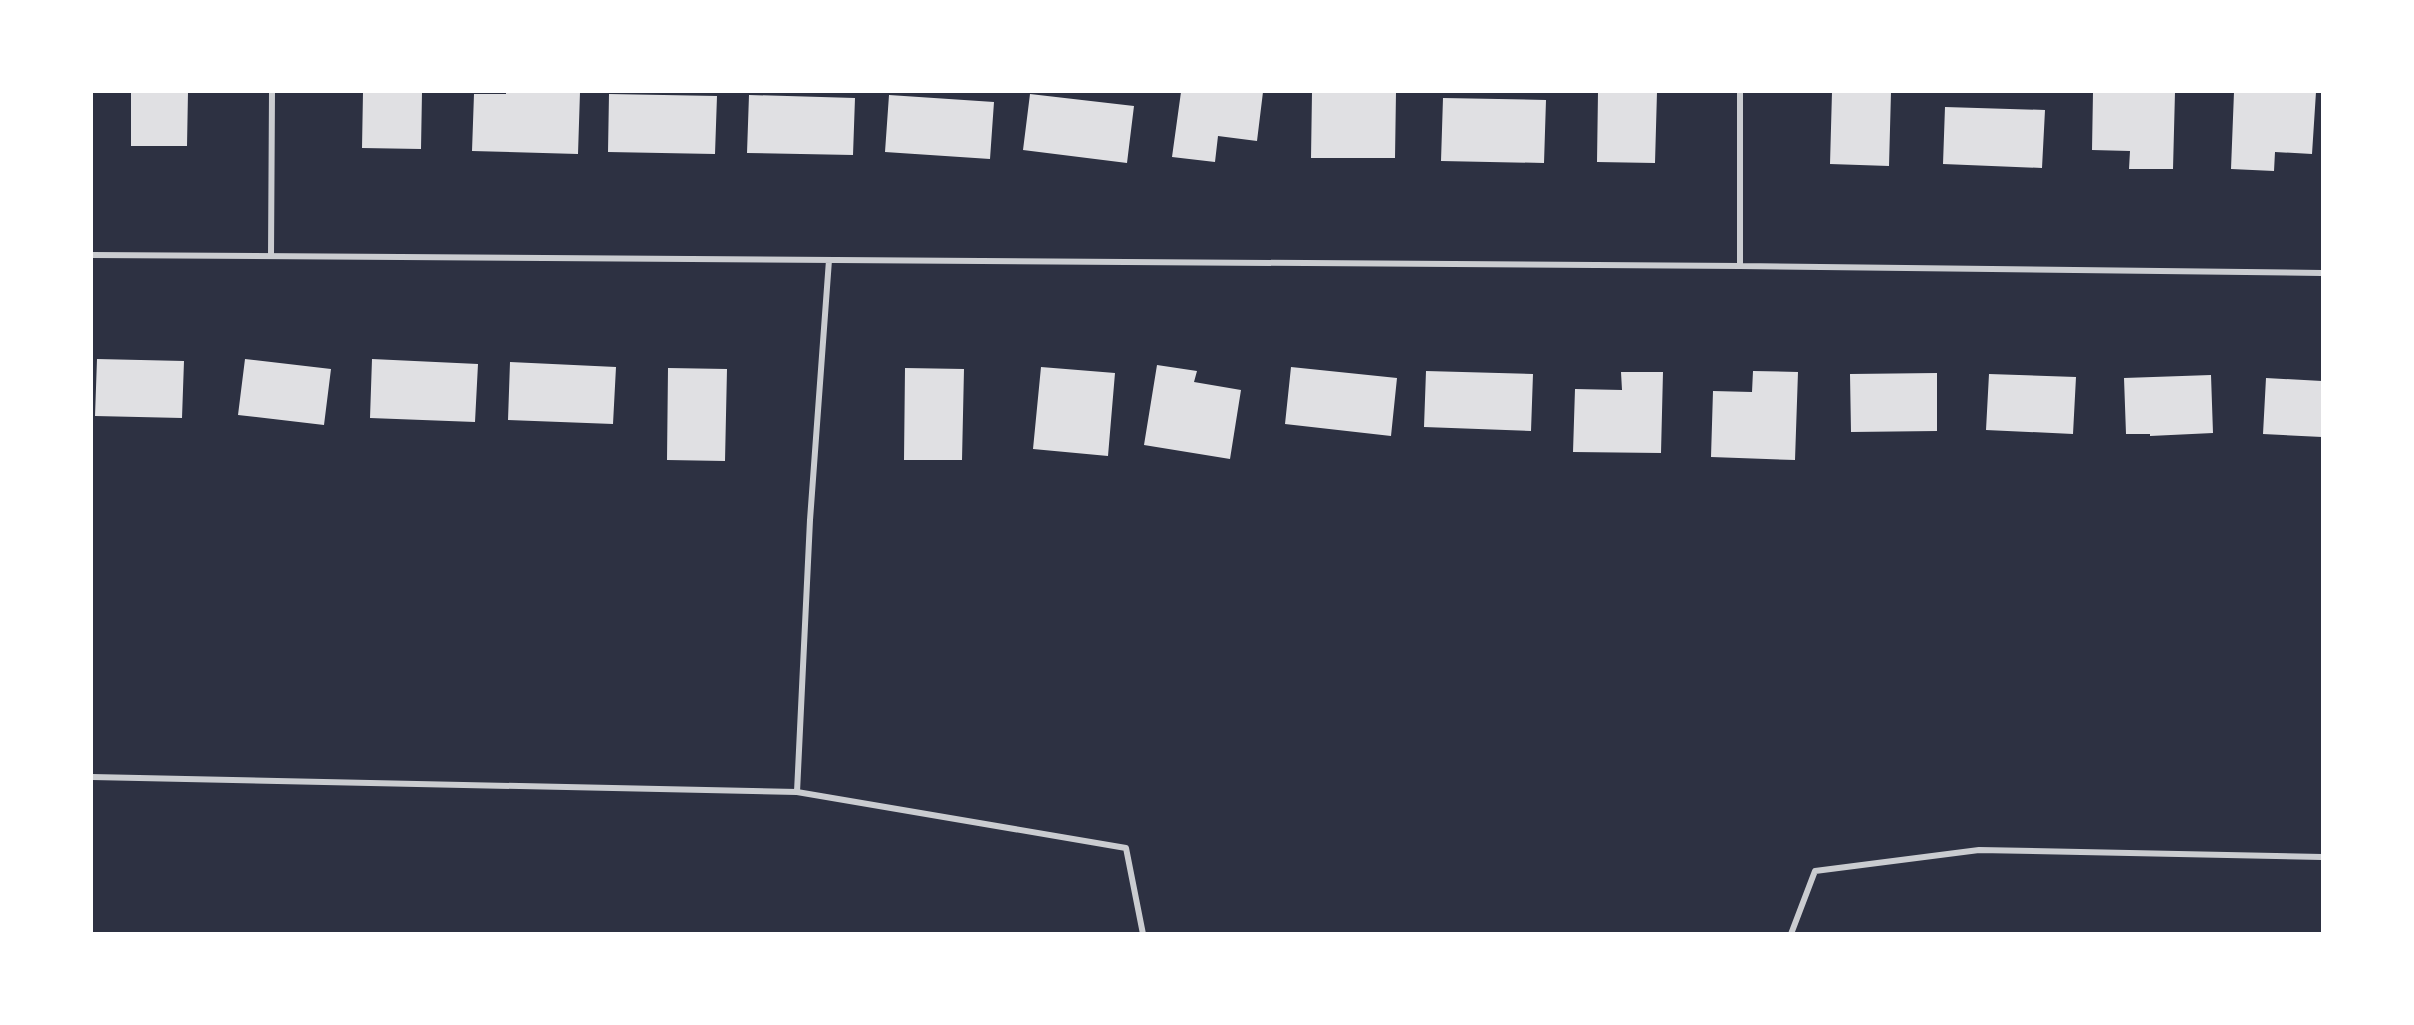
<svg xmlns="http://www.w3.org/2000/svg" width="2414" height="1025" font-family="Roboto,sans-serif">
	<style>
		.building { fill: #e0e0e3 }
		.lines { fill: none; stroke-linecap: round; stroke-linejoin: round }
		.minor { stroke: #caccd0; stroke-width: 6 }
	</style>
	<rect width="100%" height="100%" fill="#2d3142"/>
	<path class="building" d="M131 92H188L187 146H131Z
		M363 92H422L421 149 362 148Z
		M506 92H580L578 154 472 151 474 94H506Z
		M1181 92H1263L1257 141 1218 136 1215 162 1172 157Z
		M1312 92H1396L1395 158H1311Z
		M1598 92H1657L1655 163 1597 162Z
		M1832 92H1891L1889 166 1830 164Z
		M2093 92H2175L2173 169H2129L2130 151 2092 150Z
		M2234 92H2316L2312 154 2275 152 2274 171 2231 169Z
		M609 94 717 96 715 154 608 152Z
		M1030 94 1134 106 1127 163 1023 150Z
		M749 95 855 98 853 155 747 153Z
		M889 95 994 102 990 159 885 152Z
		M1443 98 1546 100 1544 163 1441 161Z
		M1945 107 2045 110 2042 168 1943 164Z
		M97 359 184 361 182 418 95 416Z
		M245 359 331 369 324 425 238 415Z
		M372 359 478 364 475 422 370 418Z
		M510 362 616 367 613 424 508 420Z
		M1157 365 1197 371 1194 382 1241 390 1230 459 1144 445Z
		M1041 367 1115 373 1108 456 1033 449Z
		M1291 367 1397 378 1391 436 1285 424Z
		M668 368 727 369 725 461 667 460Z
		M905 368 964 369 962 460H904Z
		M1426 371 1533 374 1531 431 1424 427Z
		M1753 371 1798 372 1795 460 1711 457 1713 391 1752 392Z
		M1621 372H1663L1661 453 1573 452 1575 389 1622 390Z
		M1937 373V431L1851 432 1850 374Z
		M1989 374 2076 377 2073 434 1986 430Z
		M2211 375 2213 433 2150 436V434H2126L2124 378Z
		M2266 378 2322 381V437L2263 434Z"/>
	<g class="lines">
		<path class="minor" d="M92 255 1740 266 2322 273
			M271 255 272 92
			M1740 266V92
			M92 777 797 792 1126 848 1143 934
			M797 792 810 520 829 260
			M1791 934 1815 871 1979 850 2322 857"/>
	</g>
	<rect width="2414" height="1025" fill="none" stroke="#ffffff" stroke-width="186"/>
</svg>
